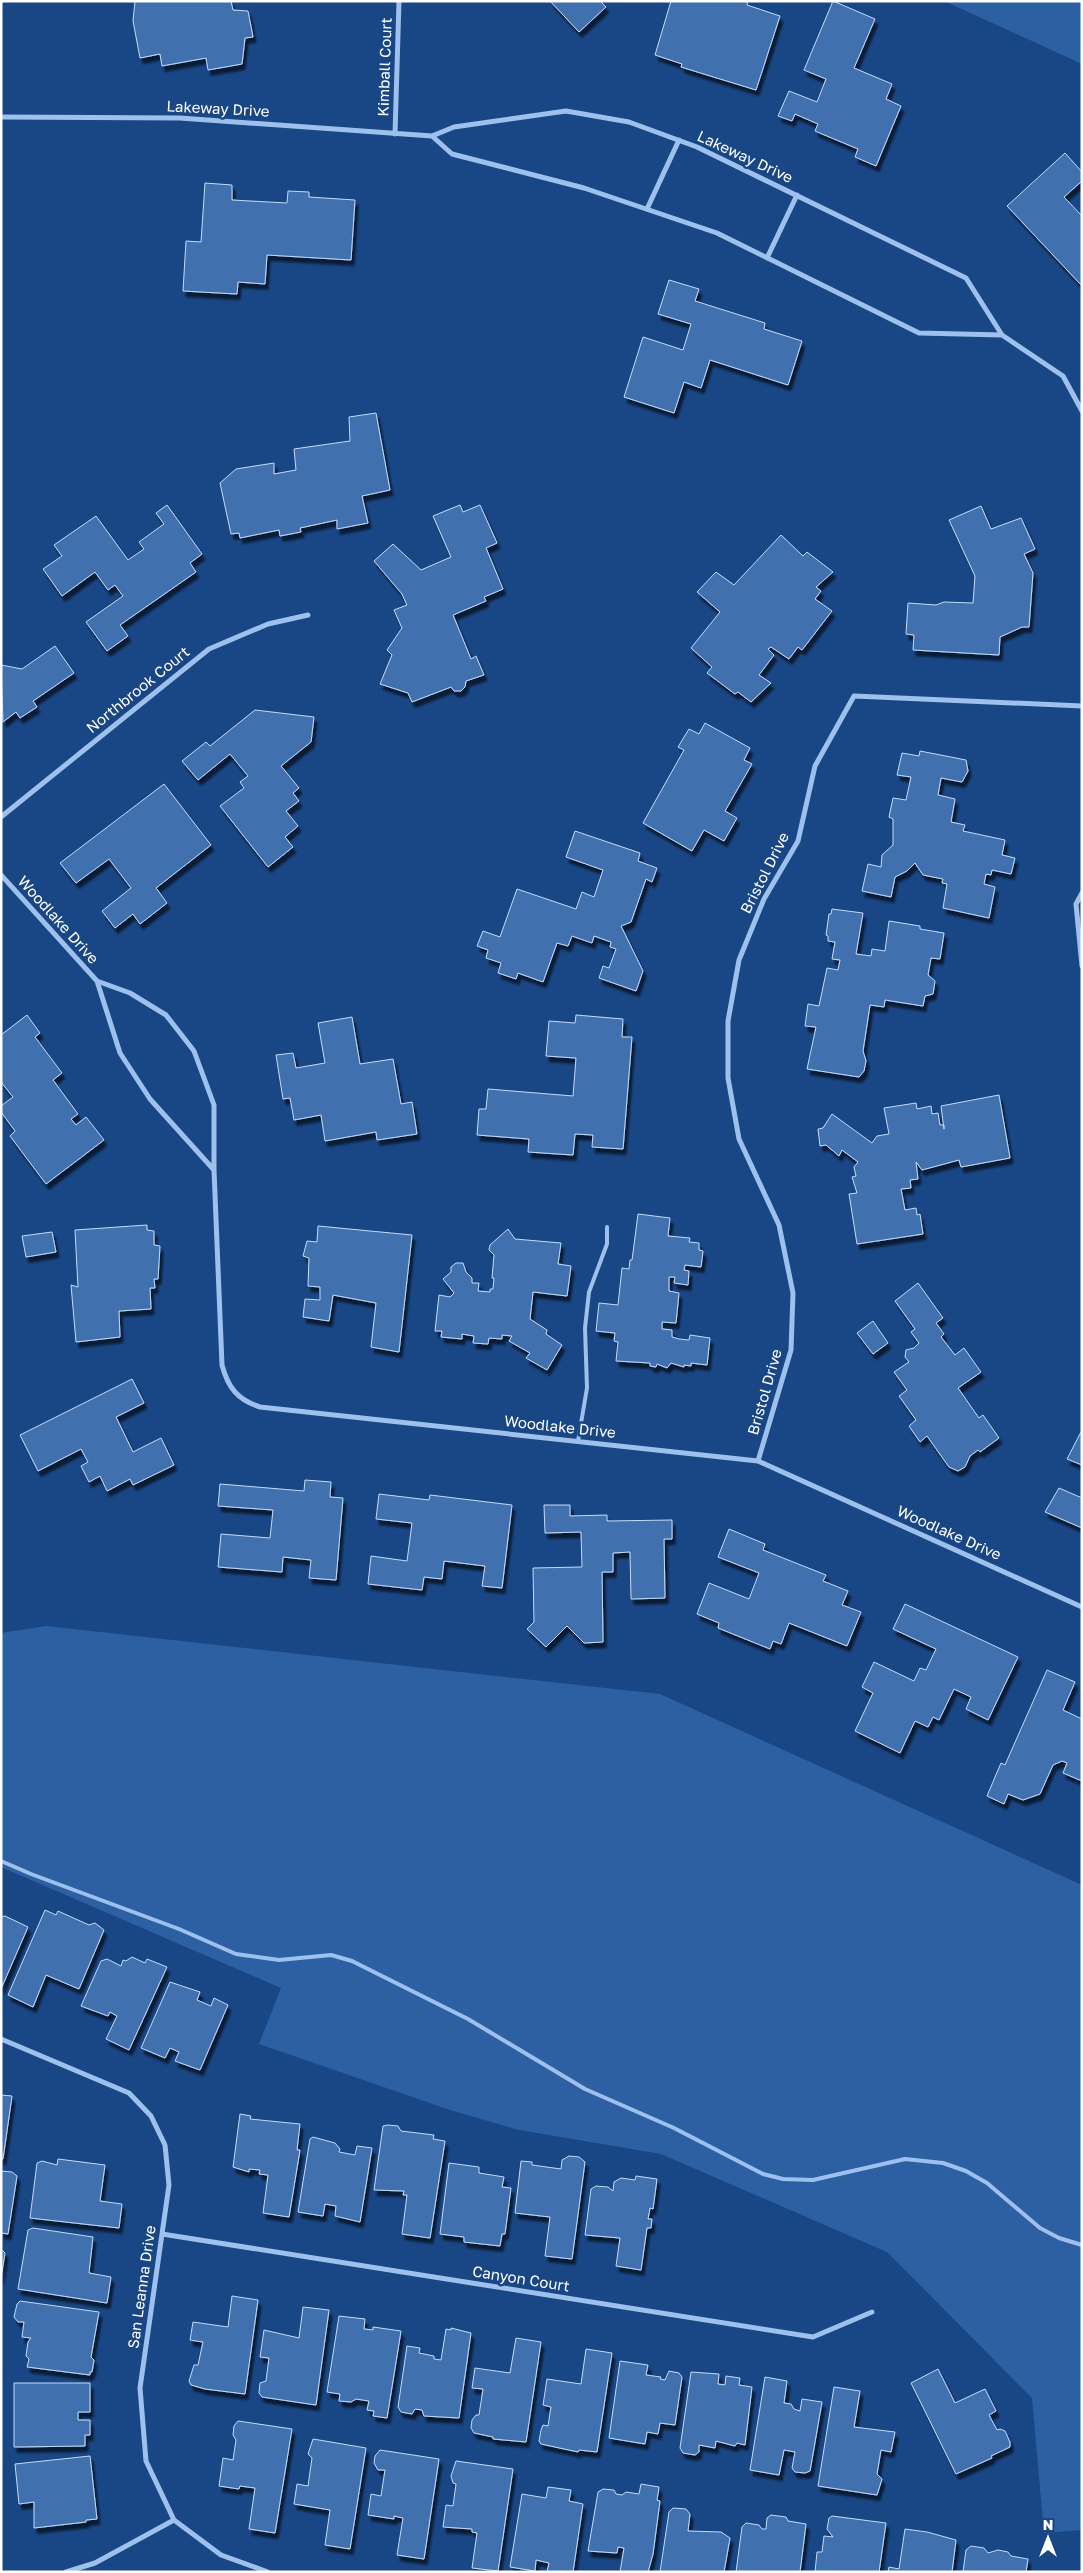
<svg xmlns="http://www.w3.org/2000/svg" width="1083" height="2573" font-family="'Golos Text',sans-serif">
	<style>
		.green { fill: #2c60a3 }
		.building { fill: #4170ae; stroke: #c4dbf9; filter: url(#shadow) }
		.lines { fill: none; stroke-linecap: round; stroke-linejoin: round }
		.service { stroke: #9ec0ec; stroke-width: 4 }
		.minor { stroke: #9ec0ec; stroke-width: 5 }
		.labels { text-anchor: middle; stroke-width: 5; stroke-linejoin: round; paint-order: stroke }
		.street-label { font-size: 15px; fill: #fff; stroke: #194685 }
	</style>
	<defs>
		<filter id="shadow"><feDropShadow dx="3" dy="5.5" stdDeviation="1" flood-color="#0009"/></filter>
	</defs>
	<rect width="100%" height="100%" fill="#194685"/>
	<path class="green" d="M944 1H1082V64Z
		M46 1626 660 1694 1082 1885V2530L1044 2533 1032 2398 887 2252 661 2154 519 2130 450 2110 259 2044 281 1988 1 1867V1633Z"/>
	<path class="building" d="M135 1H231L233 10 248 11 253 37 245 38 242 64 208 70 206 58 162 66 160 54 140 58 133 21Z
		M550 1H600L606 7 579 32Z
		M671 1H748L747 5 780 16 756 90 681 67 682 64 655 55Z
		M833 1 875 19 854 68 892 84 886 99 901 106 876 166 855 157 858 149 815 131 818 124 795 114 792 121 778 116 789 91 817 102 826 79 804 70Z
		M1065 153 1082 172V181L1064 197 1082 216V286L1007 206Z
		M205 183 232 185V200L287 203 288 191 309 192V197L355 200 351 260 267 255 265 284 238 282 237 294 183 291 186 241 201 242Z
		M669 280 699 289 695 301 765 323 764 329 802 341 788 385 710 360 701 388 684 382 674 413 624 397 643 337 683 350 691 324 658 314Z
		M376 413 390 490 362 496 368 523 337 529V520L300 528 301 532 280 536 279 530 240 538 239 533 231 534 220 483 236 469 274 463V474L296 470 294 449 350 441 349 417Z
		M167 505 202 554 190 563 196 572 120 625 128 636 107 651 86 622 123 596 115 585 108 590 95 572 62 596 43 569 62 556 54 545 96 516 128 560 144 549 139 542 164 524 156 513Z
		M460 505 463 512 480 505 497 543 486 548 503 589 484 597 486 601 453 615 471 659 476 656 484 675 466 681 465 687 461 691H454L451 687 412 702 408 693 380 684 392 655 387 650 402 628 394 610 407 605 402 594 374 561 393 544 421 570 451 557 433 516Z
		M981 506 991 529 1021 518 1035 549 1024 554 1033 573 1029 627H1022L1000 637 999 655 913 650 914 635 906 634 908 603 936 605 944 602 973 603 975 576 949 520Z
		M781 535 803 556 807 552 833 572 816 587 821 591 815 599 832 611 802 650 798 647 789 659 771 647 768 649 774 655 759 675 771 683 751 702 738 692 735 694 707 673 712 667 691 648 720 612 697 592 716 572 734 585Z
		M55 646 74 673 33 701 37 707 20 718 16 712 3 722 1 665 22 669Z
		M255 710 314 717 311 742 281 766 299 788 293 793 299 801 286 811 298 826 285 837 293 847 268 867 220 806 244 788 240 782 248 776 230 754 198 780 182 761 206 742 210 746Z
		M705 723 750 748 744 760 752 764 725 811 737 818 724 841 704 830 692 851 643 823 684 750 678 747 689 729 699 734Z
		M920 751 966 760 968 771 962 782 941 778 938 795 955 799 951 822 965 825 963 831 1005 840 1002 855 1015 858 1011 874 992 870 991 875 986 874 984 884 995 887 989 918 943 908 947 884 942 883 943 879 923 875 915 863 907 871 895 877 891 897 862 891 868 864 881 867 882 855 893 845V819L889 817 893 798 906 800 911 777 897 775 902 753 919 756Z
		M164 784 211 845 156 888 167 903 140 924 133 914 115 928 102 911 131 888 109 859 76 883 60 863Z
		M575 831 640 853 638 861 657 868 652 882 646 879 631 922 621 926 643 971 636 991 599 978 603 966 609 968 616 949 610 947 611 942 594 936 592 943 572 936 568 946 557 943 543 982 518 973 516 979 498 973 501 963 486 958 488 950 477 946 483 931 500 937 517 889 576 909 582 892 594 897 603 870 566 857Z
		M832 909 863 913 856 954 871 956 872 949 885 951 889 921 920 926V929L944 933 940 959 931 958 928 975 935 981 933 994 925 996 923 1006 885 1000 884 1007 870 1005 863 1051 866 1061 864 1071 859 1077 807 1069 816 1027 805 1026 808 1004 819 1006 827 968 838 970 840 960 832 959 835 942 828 941V936L826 935 829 914H831Z
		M27 1015 40 1033 35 1037 62 1073 53 1080 78 1114 71 1119 76 1125 86 1117 104 1140 46 1184 10 1136 15 1131 1 1112V1106L13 1097 1 1082V1035Z
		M576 1015 623 1019 622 1037H632L623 1149 592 1147 593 1135 575 1134 573 1155 528 1152 529 1139 477 1135 479 1109H486L488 1089 573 1096 576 1058 546 1056 549 1021 575 1023Z
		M352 1017 360 1064 393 1059 401 1104 412 1102 417 1134 377 1140 376 1132 325 1141 321 1115 294 1120 290 1098 283 1099 276 1055 293 1053 296 1068 325 1063 318 1023Z
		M999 1095 1010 1158 961 1167 959 1160 922 1170 916 1162 918 1179 910 1180 911 1188 901 1189 905 1210 916 1208 917 1215 920 1214 923 1234 857 1244 849 1194 857 1193 852 1177 856 1176 854 1167 858 1162 842 1150 839 1156 826 1145 820 1146 818 1129 823 1128 832 1114 872 1143 877 1136 889 1134 884 1108 916 1103 917 1109 931 1106 932 1114 938 1113 940 1125H944V1129L941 1106Z
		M638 1214 670 1218 668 1236 690 1238 689 1242 699 1243V1250L703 1251 701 1267 685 1265 684 1270 689 1271 688 1285 674 1283 675 1277H669V1291L679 1293 676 1323 662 1322V1329L672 1330V1337L679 1339 689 1340 690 1335 710 1338 707 1365 691 1363V1366L684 1365V1367L671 1363 667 1368 657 1364 656 1367 650 1366V1363L616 1361 618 1342 614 1341 615 1333 596 1331 599 1303 618 1305 622 1268 629 1269 630 1260H632Z
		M147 1225V1230L154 1231V1245L160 1246 158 1279H154L155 1288H150L151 1309 119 1311 120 1337 76 1342 71 1285 78 1287 75 1230Z
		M318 1226 412 1235 399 1352 371 1347 376 1303 333 1295 329 1321 303 1317 305 1299 320 1300V1287L308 1286 309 1258 303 1256 307 1241 317 1242Z
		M508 1229 515 1239 561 1243 558 1264 571 1266 567 1296 533 1292 530 1319 547 1330 546 1334 562 1345 547 1370 526 1358 530 1353 509 1341 512 1336 502 1335V1339L489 1338 488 1344 473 1343 474 1336 462 1334V1339L441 1337 442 1331H435L439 1295 450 1297 454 1293 443 1279 451 1272V1267L456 1263H463L466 1272 472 1278V1283H479L478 1291 490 1292V1289H493L494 1278H492L494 1255 489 1250 490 1245Z
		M52 1232 56 1252 26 1257 22 1236Z
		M918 1283 943 1318 936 1323 944 1334 941 1337 955 1355 964 1348 981 1372 958 1388 979 1418 983 1415 999 1438 980 1452 978 1450 970 1456 965 1467 958 1471 949 1467 927 1436 920 1442 909 1426 916 1420 899 1396 907 1390 894 1372 909 1362 905 1357 906 1350 914 1348 919 1343 911 1332 915 1329 895 1301Z
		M873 1321 888 1343 873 1354 857 1333Z
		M132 1379 144 1403 116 1417 133 1452 161 1438 174 1465 133 1485 130 1479 107 1491 100 1476 89 1482 81 1466 88 1462 81 1449 38 1471 20 1435Z
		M1081 1432 1082 1433V1465L1067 1459Z
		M305 1480 331 1482 330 1497 343 1498 336 1580 309 1578 311 1560 283 1557 282 1572 218 1567 221 1534 270 1538 273 1510 218 1506 220 1484 304 1491Z
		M1059 1488 1082 1498V1528L1045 1512Z
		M379 1494 429 1500 430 1495 512 1505 502 1588 482 1586 485 1566 444 1561 442 1579 424 1577 422 1590 368 1584 371 1556 407 1561 412 1523 376 1519Z
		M544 1505H570V1516L607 1515V1521L672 1520V1539H664L665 1598 631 1599 630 1552 613 1553V1572H602L603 1642 584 1643 567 1626 546 1647 527 1629 534 1622 533 1568 582 1567 581 1532 545 1533Z
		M729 1529 765 1544 763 1550 826 1575 823 1581 848 1591 842 1605 861 1612 847 1646 789 1623 781 1644 773 1641 770 1649 718 1628 719 1623 697 1614 709 1583 749 1599 759 1573 718 1557Z
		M905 1604 1018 1657 988 1720 966 1709 971 1697 954 1689 939 1720 933 1717 928 1727 915 1721 900 1753 855 1731 873 1693 862 1687 874 1662 914 1681 920 1668 926 1670 936 1649 893 1629Z
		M1047 1670 1075 1682 1063 1710 1082 1719V1781L1063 1773 1067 1763 1062 1761 1053 1765 1040 1794 1023 1800 1008 1794 1004 1804 987 1796 1001 1763 1005 1765Z
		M45 1910 56 1915 58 1911 89 1925 95 1923 104 1930 79 1989 46 1975 33 2007 8 1995Z
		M5 1916 28 1927 1 1989V1917Z
		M132 1957 145 1963 147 1959 167 1967 129 2050 106 2039 117 2016 110 2012 108 2016 81 2006 101 1961 107 1959 121 1966 123 1960 126 1961Z
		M170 1982 200 1992 197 2000 211 2006 214 1998 228 2005 200 2070 175 2061 179 2052 170 2048 165 2058 141 2048Z
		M1 2095 12 2096 3 2159H1Z
		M240 2114 251 2116 250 2119 300 2124 297 2150H300L289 2217 263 2213 268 2175 259 2174 260 2170 249 2169V2172L233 2167Z
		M388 2125 398 2126 401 2131 434 2135 433 2139 445 2141 430 2238 402 2234 407 2195H403L404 2191 374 2190 383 2126Z
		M313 2137 335 2143 340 2149 339 2152 355 2155 357 2146 372 2148 360 2222 335 2216 336 2206 325 2204 323 2216 298 2212 310 2139Z
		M569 2156 579 2157 585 2162 572 2259 545 2256 550 2217 515 2213 521 2161 532 2162V2165L561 2169 562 2160Z
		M58 2159 105 2165 100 2201 122 2204 119 2228 30 2218 37 2163 42 2161 57 2165Z
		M449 2163 479 2167V2173L504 2177 502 2187 511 2188 505 2234H502L500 2246 464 2242V2237L440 2234Z
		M1 2171 12 2172 17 2176 8 2234 1 2233Z
		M636 2176 657 2179 653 2209 650 2208 648 2219H652L651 2228H647L641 2270 616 2266 620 2238 585 2235 591 2189 596 2186 608 2187 613 2191 614 2182 621 2178 635 2180Z
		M33 2228 93 2237 89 2273 111 2277 107 2303 18 2289 28 2230Z
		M1 2249 5 2253 1 2278Z
		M232 2296 258 2300 245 2394 205 2389 191 2385 189 2381 194 2365H198L203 2342 190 2340 193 2322 228 2327Z
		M20 2301 99 2312 91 2357 94 2360 92 2372H90V2375L27 2367 29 2359 26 2356 28 2342 31 2338 22 2337 24 2322H18L14 2317 17 2304Z
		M303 2307 329 2310 316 2405 262 2397 259 2393 260 2383 266 2381 269 2358 260 2357 264 2330 299 2338Z
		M339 2316 365 2319 364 2329 373 2330V2327L401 2331 387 2418 373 2416 374 2411 367 2410 369 2401 356 2399 351 2402 339 2401 340 2394 327 2392Z
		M451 2328 471 2333 459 2418 424 2416 422 2410 415 2409 412 2414 401 2412 398 2407 407 2346 420 2348 419 2353 434 2356V2359L441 2360 446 2329 451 2330Z
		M516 2338 541 2342 526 2442 493 2439V2437L474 2433 471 2428 472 2420 476 2415H479L483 2389 472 2388 475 2368 510 2373Z
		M586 2349 612 2353 597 2452 579 2450 578 2452 541 2444 539 2441 541 2430 543 2425 548 2426 551 2407 543 2405 547 2379 581 2384Z
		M620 2361 648 2365 646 2375 661 2377 660 2379 665 2380 669 2371 679 2373 682 2377 675 2425 660 2423 658 2434 647 2432 645 2444 609 2438Z
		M938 2369 955 2403 985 2389 996 2411 989 2415 997 2430 1000 2429 1005 2431 1010 2442V2447L991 2456 992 2458 956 2474 911 2383Z
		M691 2372 719 2374 718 2384 725 2385 726 2376 740 2378 739 2385 752 2387 745 2445 737 2443 735 2446 716 2441 715 2448 699 2445V2452L695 2455 683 2453 680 2448Z
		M765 2377 787 2381 784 2403 791 2404 794 2409 800 2411 802 2399 822 2402 810 2471 805 2473 795 2472 792 2468 795 2452 784 2450 779 2475 750 2470Z
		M14 2383H90V2412H78V2420H90V2435H85V2446L14 2447Z
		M834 2387 860 2391 854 2427 895 2432 891 2452 881 2450 877 2474 882 2479 877 2495 818 2486Z
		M238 2421 292 2429 275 2533 249 2529 255 2488 240 2486 239 2489 219 2486 223 2458 233 2460 236 2440 233 2435 234 2426Z
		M313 2439 366 2448 350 2549 325 2545 330 2510 294 2504 297 2484 308 2486 312 2458 308 2454Z
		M380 2450 439 2459 424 2559 397 2555 403 2518 394 2516V2519L368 2515 371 2494 381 2496 385 2470H378L374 2463 375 2456Z
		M90 2456 97 2519 86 2520V2522L34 2528V2502L19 2504 15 2464Z
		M456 2461 513 2469 498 2571 472 2568 477 2533 472 2532V2529L443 2527 446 2505 453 2506 456 2484 453 2483 451 2476Z
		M641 2484 659 2487 657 2500 660 2501 653 2554 648 2572H620L624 2548 618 2547 617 2553 588 2551 598 2492 603 2489 614 2490 616 2494 622 2495 626 2492 639 2494Z
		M548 2487 571 2490 569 2501 583 2504 573 2572H547L549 2563 536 2560 535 2571 510 2567 522 2494 546 2498Z
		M673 2508 686 2509 690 2514 688 2531 721 2532 730 2538 724 2572H660L669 2512Z
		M771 2515 786 2517 788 2521 806 2524 800 2572H736L742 2527 746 2523 759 2525 762 2529H766L767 2518Z
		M832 2516 886 2523 879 2572H815L817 2552H822L824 2536 833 2537 827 2529 829 2518Z
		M905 2529 927 2532 956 2540 952 2572H888L889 2567 899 2569Z
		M971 2546 984 2548 988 2553 998 2550 1008 2552 1011 2556 1028 2559 1026 2572H963L966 2550Z"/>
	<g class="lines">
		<path class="service" d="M578 1441 587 1388 585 1328 589 1292 607 1244V1227
			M1 1861 31 1874 179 1929 236 1954 279 1960 331 1955 352 1961 468 2019 585 2089 674 2128 763 2174 783 2179 813 2180 905 2159 943 2163 966 2171 987 2183 1040 2228 1059 2238 1082 2245"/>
		<path class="minor" d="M1 117 180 118 432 136 454 127 566 111 629 122 697 147 966 278 1002 335 1063 376 1082 411
			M395 134 399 1
			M432 136 452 154 584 188 717 233 919 333 1002 335
			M647 209 679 140
			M767 258 797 195
			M1 817 209 649 268 624 308 615
			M1 875 97 981 120 1053 150 1099 214 1170
			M1082 893 1076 904 1082 966
			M97 981 130 993 166 1015 194 1051 214 1105V1170L222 1365C228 1388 238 1400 260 1407L758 1461 1082 1607
			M758 1461 791 1350 793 1293 779 1225 739 1139 728 1078V1021L739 960 764 899 798 841 815 766 854 696 1082 706
			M1 2039 129 2093 151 2116 165 2145 169 2185 140 2388 146 2461 174 2520 221 2555 268 2572
			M162 2234 813 2337 872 2312
			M66 2572 95 2563 174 2520"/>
	</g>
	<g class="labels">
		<g class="street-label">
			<text transform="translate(385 67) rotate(-88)" y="5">Kimball Court</text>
			<text transform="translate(218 109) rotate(3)" y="5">Lakeway Drive</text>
			<text transform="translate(745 157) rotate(25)" y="5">Lakeway Drive</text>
			<text transform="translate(138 690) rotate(-39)" y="5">Northbrook Court</text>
			<text transform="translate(765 873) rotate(-63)" y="5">Bristol Drive</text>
			<text transform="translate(58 920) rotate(48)" y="5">Woodlake Drive</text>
			<text transform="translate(765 1392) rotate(-74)" y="5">Bristol Drive</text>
			<text transform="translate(560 1427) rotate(6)" y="5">Woodlake Drive</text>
			<text transform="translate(949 1533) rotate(24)" y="5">Woodlake Drive</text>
			<text transform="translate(521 2279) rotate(9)" y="5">Canyon Court</text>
			<text transform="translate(142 2287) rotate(-82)" y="5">San Leanna Drive</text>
		</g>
	</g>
	<rect width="1083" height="2573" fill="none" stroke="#ffffff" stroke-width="5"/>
	<g transform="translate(1048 2538)" stroke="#194685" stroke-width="4" paint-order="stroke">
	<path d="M0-4L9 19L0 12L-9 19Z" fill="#ffffff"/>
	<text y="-8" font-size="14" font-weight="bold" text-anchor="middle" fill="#ffffff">N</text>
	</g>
</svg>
